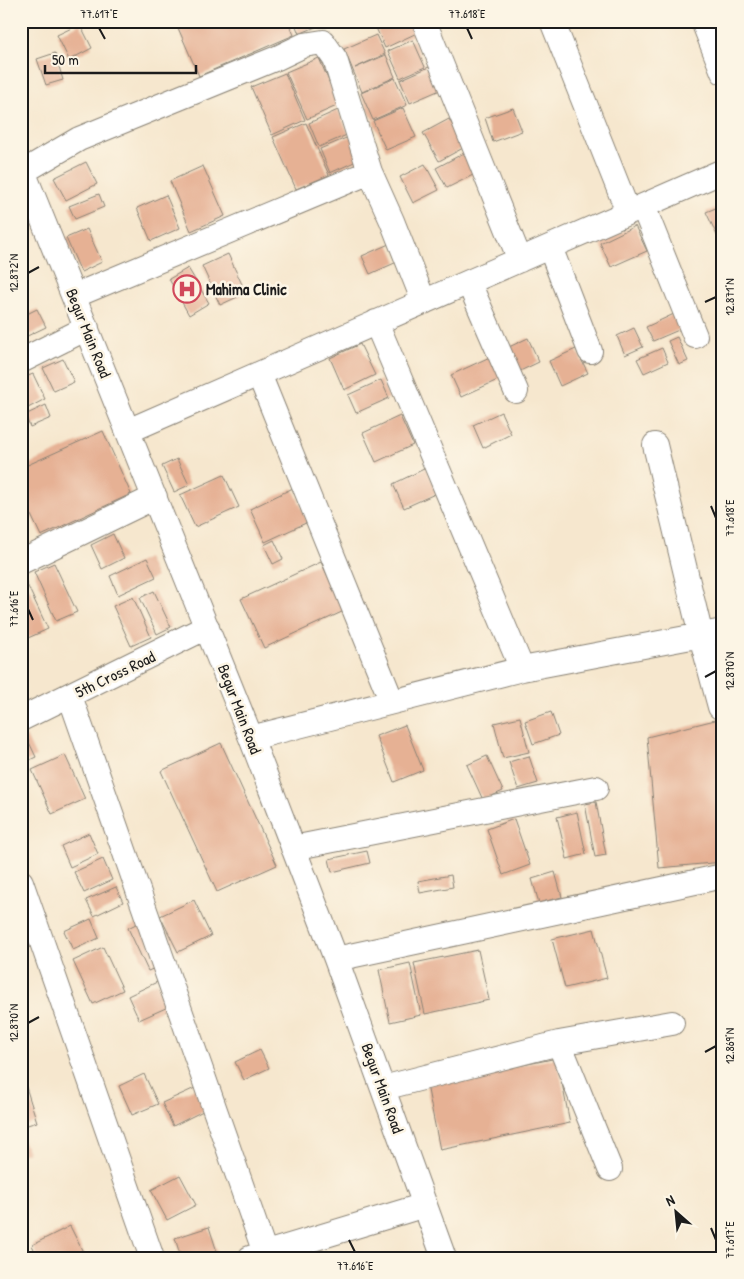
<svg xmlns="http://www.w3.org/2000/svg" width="744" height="1279" font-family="'Patrick Hand',sans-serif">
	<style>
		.building { fill: #e6b194 }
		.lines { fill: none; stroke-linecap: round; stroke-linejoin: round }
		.minor-casing { stroke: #898275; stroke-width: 26 }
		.minor { stroke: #fff; stroke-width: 24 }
		.ticks { fill: none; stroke: #1c1c1c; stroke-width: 2 }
		.labels { text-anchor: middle; stroke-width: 5; stroke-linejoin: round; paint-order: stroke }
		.poi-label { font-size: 16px; font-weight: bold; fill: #1c1c1c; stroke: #fcf5e5; text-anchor: start }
		.street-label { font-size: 16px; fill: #1c1c1c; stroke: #fcf5e5 }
		.neatline { fill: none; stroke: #1c1c1c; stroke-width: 2 }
		.ticks-label { font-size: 12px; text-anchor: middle; fill: #1c1c1c }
	</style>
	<rect width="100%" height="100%" fill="#fcf5e5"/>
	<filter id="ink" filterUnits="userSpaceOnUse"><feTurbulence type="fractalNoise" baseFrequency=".02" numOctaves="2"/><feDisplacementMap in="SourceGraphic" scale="10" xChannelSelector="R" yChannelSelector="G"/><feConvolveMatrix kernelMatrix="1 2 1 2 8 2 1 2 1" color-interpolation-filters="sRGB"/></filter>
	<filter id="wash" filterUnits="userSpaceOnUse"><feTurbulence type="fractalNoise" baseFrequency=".0096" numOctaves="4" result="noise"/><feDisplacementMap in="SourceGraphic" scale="20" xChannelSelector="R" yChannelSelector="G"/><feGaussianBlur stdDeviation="1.12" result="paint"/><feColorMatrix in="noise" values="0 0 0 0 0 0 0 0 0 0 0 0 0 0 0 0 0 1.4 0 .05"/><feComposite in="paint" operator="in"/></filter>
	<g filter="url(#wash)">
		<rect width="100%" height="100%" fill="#f6e7ce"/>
		<g id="blocks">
			<path class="building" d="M175 21H288L294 35 199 76Z
				M294 21H330L299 34Z
				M373 21H414L419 32 385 48Z
				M80 24 92 48 69 60 57 35Z
				M376 35 385 54 355 68 386 55 395 77 362 92 344 49Z
				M413 40 425 67 400 78 388 51Z
				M55 53 63 80 46 85 37 59Z
				M319 58 339 105 307 119 286 72Z
				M429 67 440 90 410 103 400 80Z
				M285 73 305 120 272 135 251 87Z
				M395 78 407 105 373 120 361 93Z
				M403 108 416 137 386 150 373 121Z
				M513 108 522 131 493 142 485 118Z
				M338 110 349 134 319 147 309 123Z
				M449 119 465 147 439 161 423 133Z
				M306 123 329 175 296 189 273 137Z
				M351 136 361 159 330 173 320 149Z
				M464 153 475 174 447 188 436 168Z
				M86 162 97 184 66 200 54 178Z
				M425 164 439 190 413 203 400 177Z
				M203 166 225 216 191 231 170 181Z
				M99 194 104 207 75 219 69 206Z
				M166 195 180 228 151 241 137 208Z
				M723 205V248L706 212Z
				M635 226 647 251 611 267 600 243Z
				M87 229 102 262 81 272 66 238Z
				M21 244 27 256 21 259Z
				M389 244 397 262 370 274 362 256Z
				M228 254 246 293 220 305 202 266Z
				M188 268 209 303 189 315 169 279Z
				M37 309 46 327 21 339V317Z
				M674 314 681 329 653 341 646 327Z
				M634 328 643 347 625 355 617 336Z
				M677 337 688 361 679 365 668 341Z
				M528 338 539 362 520 371 509 347Z
				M360 344 375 375 344 390 330 358Z
				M662 348 668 362 644 373 637 359Z
				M576 349 588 373 560 386 549 361Z
				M494 355 504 377 461 397 451 375Z
				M63 359 74 382 54 391 43 368Z
				M33 374 45 399 28 408 21 394V379Z
				M381 380 389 398 356 413 348 395Z
				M46 405 51 418 30 427 25 415Z
				M501 412 511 434 483 448 473 425Z
				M400 416 413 445 376 462 363 433Z
				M103 431 131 494 41 536 21 494V468Z
				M177 459 189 485 174 492 162 466Z
				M426 468 437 493 404 508 393 484Z
				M224 475 239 507 195 527 180 495Z
				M293 488 308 522 265 542 250 509Z
				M113 534 124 558 102 569 91 545Z
				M274 540 283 559 273 564 264 545Z
				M147 558 156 577 118 595 110 576Z
				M321 562 344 611 264 648 241 599Z
				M54 563 77 612 56 621 34 572Z
				M21 576H23L48 629 28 638 21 624Z
				M154 591 171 627 157 634 140 598Z
				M133 597 151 637 131 646 113 606Z
				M551 712 559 735 533 744 525 721Z
				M520 717 529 752 503 758 494 723Z
				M723 718V862L659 868 647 737Z
				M405 725 423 770 394 782 376 736Z
				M26 736 36 757 21 764V738Z
				M221 743 277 865 217 892 161 771Z
				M65 755 85 799 52 814 32 770Z
				M487 756 503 791 483 800 467 765Z
				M529 756 538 783 518 789 509 762Z
				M596 802 606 855 595 857 585 804Z
				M577 812 586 854 567 859 557 817Z
				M514 819 530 865 503 875 487 829Z
				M89 833 98 854 70 867 61 846Z
				M367 851 370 863 332 872 329 859Z
				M103 859 112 880 84 893 74 872Z
				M555 872 562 897 539 903 532 879Z
				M451 875 453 887 420 893 418 881Z
				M116 887 123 902 94 916 86 900Z
				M194 900 211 936 178 952 160 916Z
				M91 919 99 938 73 950 64 931Z
				M140 922 160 966 148 971 128 928Z
				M594 929 607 978 565 988 552 939Z
				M103 947 123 990 93 1004 73 961Z
				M478 950 489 1000 425 1014 414 963Z
				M410 963 421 1015 390 1022 379 970Z
				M157 982 168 1007 139 1020 128 996Z
				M260 1050 269 1068 244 1080 235 1062Z
				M557 1058 570 1123 440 1150 427 1085Z
				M144 1074 158 1104 132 1115 119 1086Z
				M25 1084 37 1122 21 1127V1085Z
				M195 1088 205 1110 173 1126 162 1103Z
				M21 1135 28 1152 21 1155Z
				M180 1175 196 1205 167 1220 151 1190Z
				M70 1226 86 1258H38L32 1245Z
				M209 1227 219 1258H181L175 1238Z"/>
		</g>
	</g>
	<g filter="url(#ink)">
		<use href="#blocks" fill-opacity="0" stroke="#898275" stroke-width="1"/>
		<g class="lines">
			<g class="minor-casing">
				<path id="minor" d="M424 21 520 260
					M552 21 628 212
					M703 21 723 72
					M21 166 251 738 336 959 444 1258
					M21 173 79 139 277 58 304 45 323 42 335 59 370 172 392 221 424 302
					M643 206 695 336
					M550 247 590 351
					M469 283 516 391
					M74 296 370 172
					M21 361 87 328
					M259 374 392 702
					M128 431 723 171
					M655 445 701 636 720 707
					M21 562 155 497
					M522 669 723 631
					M70 696 265 1253
					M21 719 207 627
					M251 738 522 669 376 322
					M293 848 596 788
					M21 882 152 1258
					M336 959 723 876
					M559 1043 610 1169
					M383 1088 559 1043 672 1023
					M250 1258 425 1205"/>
			</g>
			<use href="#minor" class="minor"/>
		</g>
	</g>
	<path class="ticks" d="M99 28 105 39M467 28 472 39M28 273 39 267M705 302 716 297M711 506 716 518M28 609 33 620M705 677 716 671M28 1023 39 1017M705 1052 716 1046M711 1228 716 1240M349 1240 355 1252"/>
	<defs>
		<g id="hospital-ring" transform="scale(1.4375)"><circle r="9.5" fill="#fcf5e5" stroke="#d1495b" stroke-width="1.5"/><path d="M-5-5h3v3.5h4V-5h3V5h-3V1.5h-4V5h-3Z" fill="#d1495b"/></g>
	</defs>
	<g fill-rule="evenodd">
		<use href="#hospital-ring" x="187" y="289"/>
	</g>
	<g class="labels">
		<g class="poi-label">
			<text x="206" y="295">Mahima Clinic</text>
		</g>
		<g class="street-label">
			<text transform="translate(89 333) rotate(68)" y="6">Begur Main Road</text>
			<text transform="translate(115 674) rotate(-26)" y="6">5th Cross Road</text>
			<text transform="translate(240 709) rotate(69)" y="6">Begur Main Road</text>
			<text transform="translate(383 1088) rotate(70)" y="6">Begur Main Road</text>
		</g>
	</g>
	<rect width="744" height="1279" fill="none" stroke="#fcf5e5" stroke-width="55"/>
	<g transform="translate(676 1212) rotate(333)" stroke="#fcf5e5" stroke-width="4" paint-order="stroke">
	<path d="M0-4L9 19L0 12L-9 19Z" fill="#1c1c1c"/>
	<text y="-8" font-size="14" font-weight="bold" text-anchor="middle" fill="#1c1c1c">N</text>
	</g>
	<path d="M45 65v8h151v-8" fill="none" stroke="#1c1c1c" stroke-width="2.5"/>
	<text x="52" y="65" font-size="15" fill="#1c1c1c" stroke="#fcf5e5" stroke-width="4" paint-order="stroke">50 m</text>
	<rect x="28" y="28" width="688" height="1224" class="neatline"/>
	<g class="ticks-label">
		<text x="99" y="18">77.617°E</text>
		<text x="467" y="18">77.618°E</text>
		<text transform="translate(14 273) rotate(-90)" y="4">12.872°N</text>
		<text transform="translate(730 297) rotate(-90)" y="4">12.871°N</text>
		<text transform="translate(730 518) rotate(-90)" y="4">77.618°E</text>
		<text transform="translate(14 609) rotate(-90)" y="4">77.616°E</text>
		<text transform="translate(730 671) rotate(-90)" y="4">12.870°N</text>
		<text transform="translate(14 1023) rotate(-90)" y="4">12.870°N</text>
		<text transform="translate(730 1046) rotate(-90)" y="4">12.869°N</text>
		<text transform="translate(730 1240) rotate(-90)" y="4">77.617°E</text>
		<text x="355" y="1270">77.616°E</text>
	</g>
</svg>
